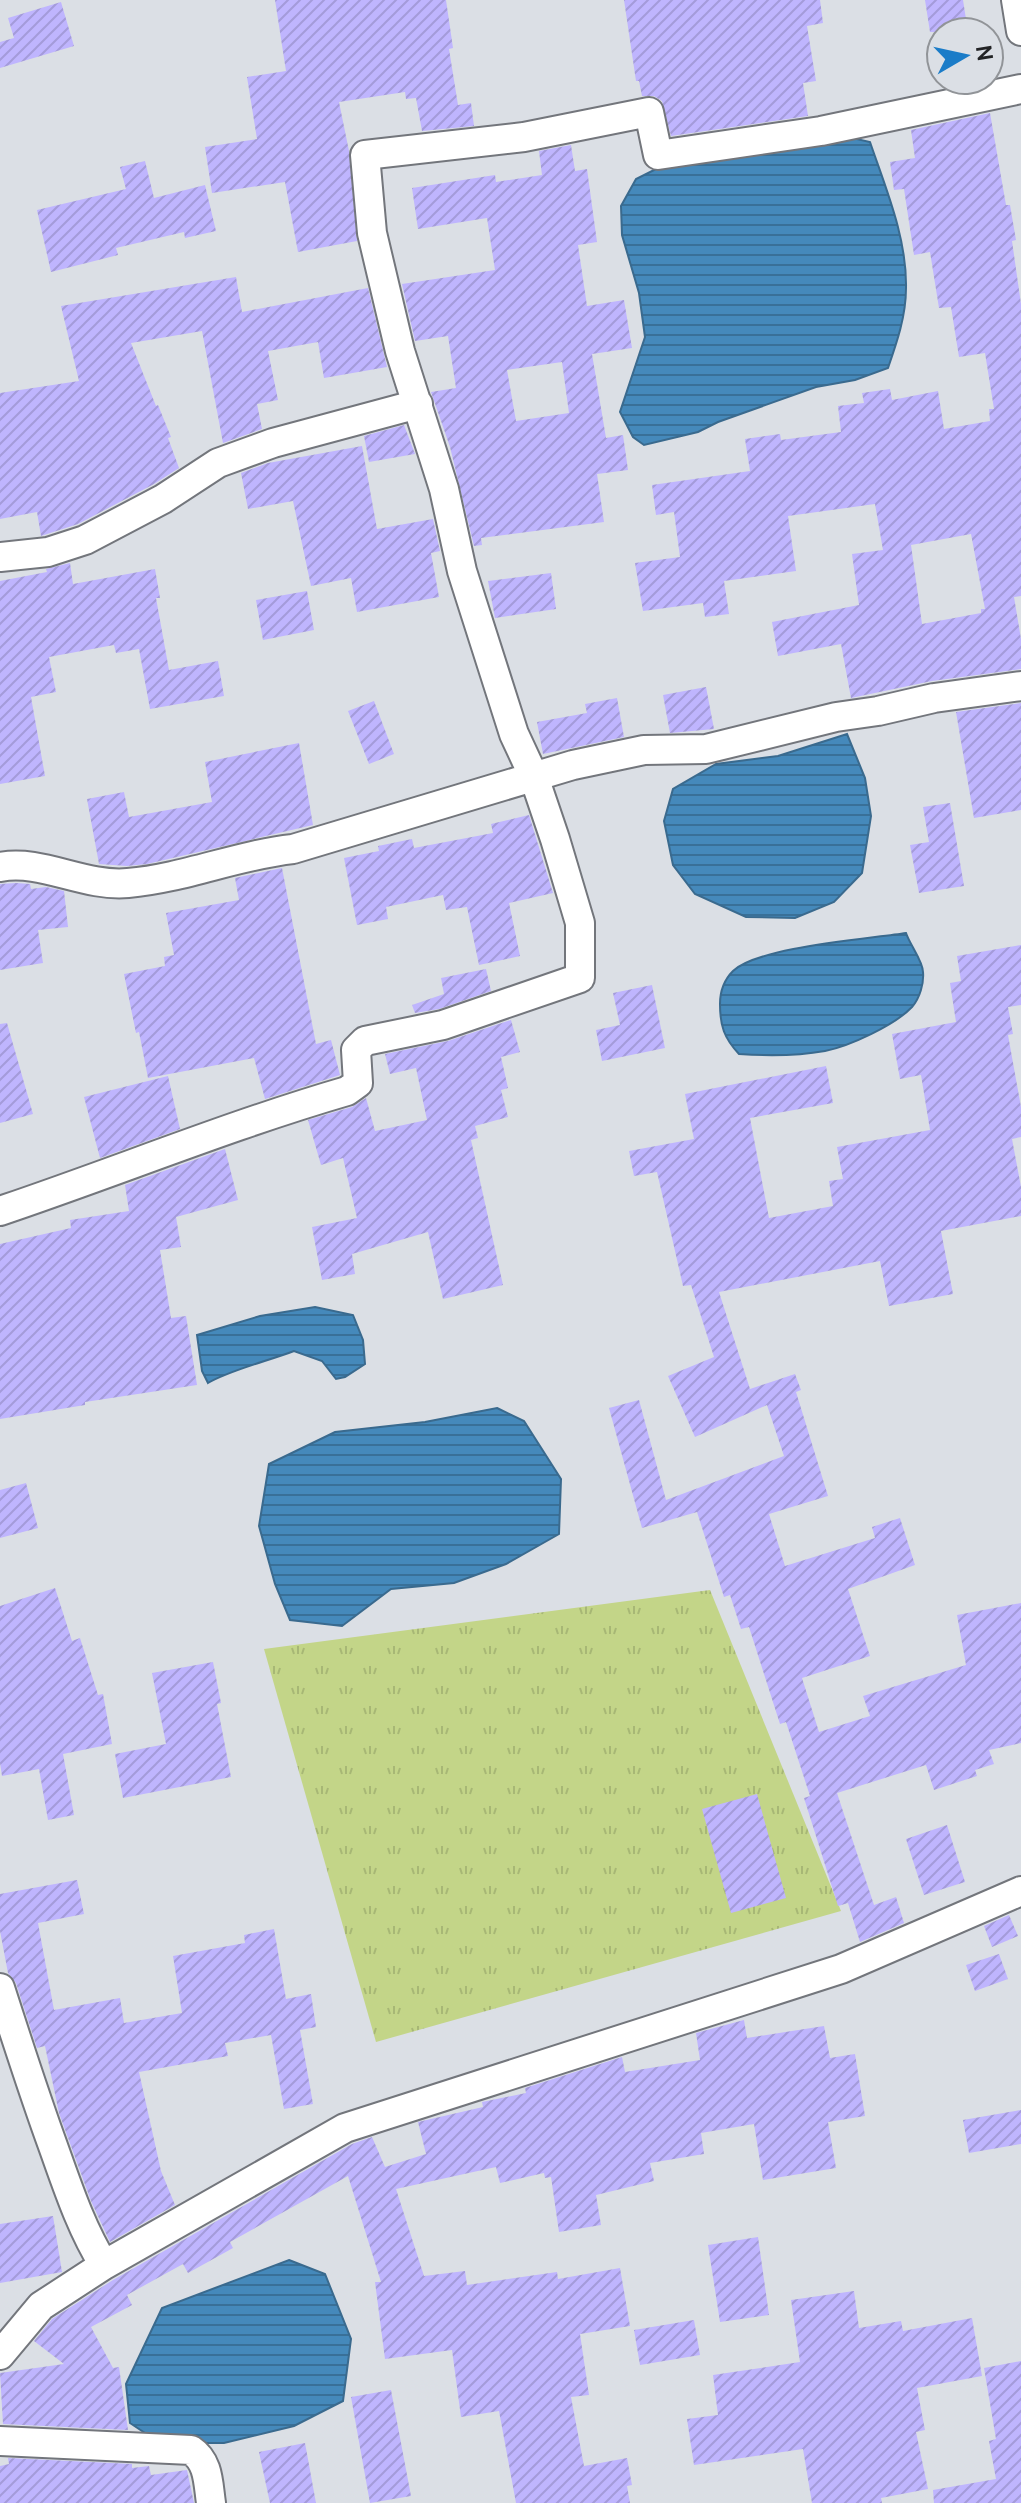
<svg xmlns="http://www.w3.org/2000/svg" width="1021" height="2503" font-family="Cabin,sans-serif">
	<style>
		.park { fill: url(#park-tufts) }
		.water { fill: url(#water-rules); stroke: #3a6a8e; stroke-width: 2 }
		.building { fill: url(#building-hatch); fill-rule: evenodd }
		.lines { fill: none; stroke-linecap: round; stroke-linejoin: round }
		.minor-casing { stroke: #73767c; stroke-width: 32 }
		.minor { stroke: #fff; stroke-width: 28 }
	</style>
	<defs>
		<pattern id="park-tufts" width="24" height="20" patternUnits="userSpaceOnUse" patternTransform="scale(2)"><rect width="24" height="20" fill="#c3d588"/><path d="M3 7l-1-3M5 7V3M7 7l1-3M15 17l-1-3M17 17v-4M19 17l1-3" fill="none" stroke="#a7b775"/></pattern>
		<pattern id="water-rules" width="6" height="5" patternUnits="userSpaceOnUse" patternTransform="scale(2)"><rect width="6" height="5" fill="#4589bb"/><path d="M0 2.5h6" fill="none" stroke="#397098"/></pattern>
		<pattern id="building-hatch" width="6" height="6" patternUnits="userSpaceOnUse" patternTransform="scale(2)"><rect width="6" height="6" fill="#bfb5fe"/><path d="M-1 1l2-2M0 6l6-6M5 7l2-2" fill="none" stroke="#a49bda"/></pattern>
	</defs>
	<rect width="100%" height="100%" fill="#dbdfe5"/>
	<path class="park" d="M710 1590 841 1911 376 2042 264 1649Z"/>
	<path class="water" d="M848 137 870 142C886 189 907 238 906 288 906 316 897 342 888 368L855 380 816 387 718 422 698 432 644 445 633 437 620 412 645 337 639 293 622 235 621 206 636 179 658 168 793 148Z
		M847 734 865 778 871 816 862 873 834 902 795 918 746 917 695 894 673 865 664 821 673 789 716 764 778 756Z
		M906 933C910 945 923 961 923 972 924 983 920 998 912 1007 895 1025 850 1046 825 1051 797 1056 768 1056 739 1054 724 1038 720 1026 720 1004 720 992 723 981 733 971 758 947 868 939 906 933Z
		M315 1307 353 1315 363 1340 365 1364 345 1377 336 1379 322 1361 294 1351C268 1361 230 1370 208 1383L202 1371 197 1335 260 1316Z
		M497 1408 524 1421 561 1479 559 1534 506 1564 454 1583 391 1589 342 1626 290 1620 275 1584 259 1526 269 1464 335 1432 425 1422Z
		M289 2260 325 2274 351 2339 343 2401 294 2426 224 2443H160L130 2423 126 2384 162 2308Z"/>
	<path class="building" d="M275 0H446L453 48 449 49 458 105 471 103 474 126 422 131 416 98 406 99 405 92 339 102 349 151 357 241 298 252 285 182 212 193 205 147 257 139 247 77 286 71Z
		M624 0H820L823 23 807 26 816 81 803 83 808 116 671 136 662 101 654 96H642L639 81H636Z
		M925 0H963L968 32H930Z
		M61 2 74 46 0 68V42L14 38 8 18Z
		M990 113 1006 205H1010L1016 240 1012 241 1021 304V596L1014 597 1021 639V669L932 681 851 698 841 644 778 656 772 622 859 605 852 554 883 550 875 504 788 516 796 571 724 581 729 614 705 617 703 603 643 611 635 563 680 557 674 512 656 515 652 485 750 471 745 439 780 434 781 440 841 432 838 406 864 403 862 393 890 389 892 400 938 391 944 429 990 421 989 409H994L985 353 959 357 951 307 939 308 930 252 914 255 904 189 894 190 890 162 915 158 911 130ZM971 534 985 609H981V613L922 624 911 545Z
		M571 145 575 171 587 169 597 242 578 245 587 306 624 300 632 348 592 354 606 438 623 435 628 470 597 474 604 522 481 538 482 545 474 546 450 447 431 392 456 388 448 336 415 341 402 284 495 270 487 218 418 229 412 188 495 175 496 182 542 175 539 151ZM562 362 569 413 516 421 507 370Z
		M145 161 154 198 205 185 216 231 185 238 184 232 116 248 118 255 51 272 37 210 126 189 120 167Z
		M236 277 242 312 368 288 387 367 324 378 318 342 268 351 278 400 257 404 262 429 223 443 202 331 131 343 156 406 158 405 171 437 168 438 179 468 154 484 78 524 44 535 41 536 37 512 0 519V393L79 381 61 306Z
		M404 425 415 454 369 462 364 436Z
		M362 446 377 529 433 519 440 551 431 553 439 597 357 612 351 578 311 586 293 501 248 509 241 473 268 463Z
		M70 563 73 584 155 569 160 598H156L169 670 218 661 224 696 150 709 139 649 116 653 114 645 49 657 56 692 31 697 45 776 0 784V581L47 572 46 569Z
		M551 573 556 609 495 618 488 581Z
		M307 591 314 630 263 640 256 600Z
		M706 687 714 729 670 733 663 695Z
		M617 698 624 737 543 754 537 722 587 713 585 704Z
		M374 701 394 754 369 764 348 711Z
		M1021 703V810L974 818 956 712Z
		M299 743 313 825 147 864 127 866 99 864 87 799 124 792 129 817 212 802 205 762Z
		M950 803 964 886 919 893 910 845 929 842 923 807Z
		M529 815 553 893 509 903 520 956 479 965 467 907 446 910 443 895 386 907 388 919 357 925 344 858 379 851 378 846 412 839 414 848 493 833 491 824Z
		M282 868 316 1044 331 1040 340 1075 265 1099 254 1058 148 1078 139 1032 136 1033 124 974 165 966 164 957 174 955 166 913 239 900 235 878Z
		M16 883 30 884 31 889 46 887 64 891 68 927 38 930 43 963 0 970V884Z
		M1021 945V1005L1008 1007 1013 1034 1008 1035 1021 1107V1137L1012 1139 1021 1187V1216L941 1231 953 1294 889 1306 880 1261 719 1292 750 1389 795 1374 801 1390 796 1392 828 1496 769 1514 785 1566 875 1538 872 1527 900 1518 915 1565 848 1589 870 1656 802 1678 819 1732 870 1716 863 1696 966 1665 957 1615 1021 1603V1743L989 1750 994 1764 975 1770 977 1776 934 1790 926 1765 837 1793 874 1905 896 1897 904 1923 860 1942 848 1903 838 1906 804 1798 810 1796 786 1722 780 1724 749 1627 741 1629 730 1595 724 1597 697 1512 642 1528 609 1408 639 1400 666 1500 784 1456 767 1405 695 1437 668 1376 714 1357 691 1285 683 1286 657 1172 634 1176 629 1151 694 1139 685 1094 826 1066 833 1103 750 1118 769 1218 833 1206 829 1181 843 1179 837 1147 930 1130 921 1075 900 1079 892 1034 956 1022 950 983 961 981 957 956Z
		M486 969 491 991 439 1009 415 1013 412 1005 444 994 441 978Z
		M652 985 665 1048 602 1061 596 1030 620 1025 613 993Z
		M511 1020 520 1052 501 1057 508 1088 501 1090 508 1117 475 1126 478 1138 471 1140 503 1285 443 1299 428 1232 352 1254 355 1274 322 1280 312 1227 357 1218 343 1158 321 1165 308 1120 352 1107 366 1098 375 1131 427 1120 416 1068 390 1074 385 1054 448 1041Z
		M7 1023 33 1114 0 1123V1024Z
		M168 1076 180 1129 100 1158 84 1097Z
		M225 1149 238 1200 176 1217 181 1247 160 1250 171 1318 186 1316 197 1385 85 1402V1405L0 1419V1244L71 1228 70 1220 129 1211 125 1185Z
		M26 1483 38 1528 0 1538V1490Z
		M55 1588 72 1641 80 1638 98 1695 103 1694 112 1744 63 1754 74 1815 48 1820 39 1769 2 1776 0 1763V1606Z
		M213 1662 221 1703 217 1704 231 1777 123 1798 115 1754 166 1744 152 1673Z
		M757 1794 786 1898 731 1913 702 1809Z
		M947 1825 965 1882 924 1895 906 1839Z
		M77 1880 84 1914 38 1923 54 2010 120 1998 124 2023 182 2013 173 1956 245 1943 244 1935 274 1929 286 1999 311 1994 316 2027 300 2030 313 2104 284 2109 271 2035 225 2043 228 2056 139 2072 161 2171 175 2205 110 2242 91 2201 59 2113 45 2046 37 2048 16 1983 8 1973 0 1931V1894Z
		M1009 1915 1018 1936 992 1947 984 1926Z
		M999 1954 1008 1979 975 1991 966 1965Z
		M744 2020 747 2038 824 2026 830 2058 855 2054 865 2116 828 2122 836 2168 763 2180 754 2124 701 2133 704 2154 650 2163 654 2181 596 2195 601 2225 559 2232 551 2177 545 2178 544 2173 500 2183 496 2167 396 2189 424 2276 465 2271 467 2285 557 2272 558 2279 620 2268 630 2326 580 2334 589 2395 571 2397 584 2466 627 2458 632 2485 627 2486 630 2503H516L499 2411 461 2417 452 2350 385 2359 375 2282H381L348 2176 230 2242 233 2248 188 2273 183 2264 127 2295 132 2305 91 2327 113 2368 119 2367 128 2430 3 2424 0 2373 64 2364 34 2341 52 2319 113 2280 352 2144 372 2137 385 2167 426 2154 418 2122 483 2107 482 2102 526 2093 525 2088 622 2057 625 2072 700 2060 696 2033Z
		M1021 2110V2144L969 2153 963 2120Z
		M53 2216 62 2272 0 2283V2224Z
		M758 2237 769 2315 720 2322 708 2245Z
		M854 2291 859 2328 901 2321 903 2331 972 2318 982 2376 917 2388 925 2430 916 2432 928 2489 881 2498 882 2503H812L803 2449 694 2465 687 2419 718 2415 713 2375 800 2362 791 2300Z
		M694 2320 700 2355 640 2365 634 2330Z
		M1021 2361V2503H934L933 2490 996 2479 989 2441 996 2439 984 2368Z
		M391 2390 411 2496 370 2503 351 2397Z
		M305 2443 316 2503H270L259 2452Z
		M8 2458 132 2464V2468L149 2466 151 2475 187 2470 194 2503H0V2466L9 2464Z"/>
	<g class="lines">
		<g class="minor-casing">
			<path id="minor" d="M1016 0 1021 31
				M0 557 48 552 85 540 163 499 218 463 273 443 418 404
				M0 867C42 859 83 887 128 883 185 878 237 855 293 849L573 765 644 750 706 749 836 717 878 711 934 698 1021 686
				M0 1211C116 1172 230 1125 347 1091L358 1083 356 1050 365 1041 443 1025 580 978V923L555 839 534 777 514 734 462 571 444 489 400 351 372 233 365 155 524 137 649 112 658 155 821 131 1021 89
				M0 1988C17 2041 34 2094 53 2146 68 2188 81 2228 104 2265
				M0 2355 41 2306 104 2265 345 2128 841 1969 1021 1891
				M0 2441 191 2450C209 2462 208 2483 211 2503"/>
		</g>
		<use href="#minor" class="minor"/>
	</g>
	<g transform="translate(965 56) rotate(81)"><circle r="38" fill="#dbdfe5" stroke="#919498" stroke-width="2"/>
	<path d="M0-6L14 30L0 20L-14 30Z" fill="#1b7cc8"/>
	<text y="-12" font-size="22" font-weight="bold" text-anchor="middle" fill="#222325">N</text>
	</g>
</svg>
